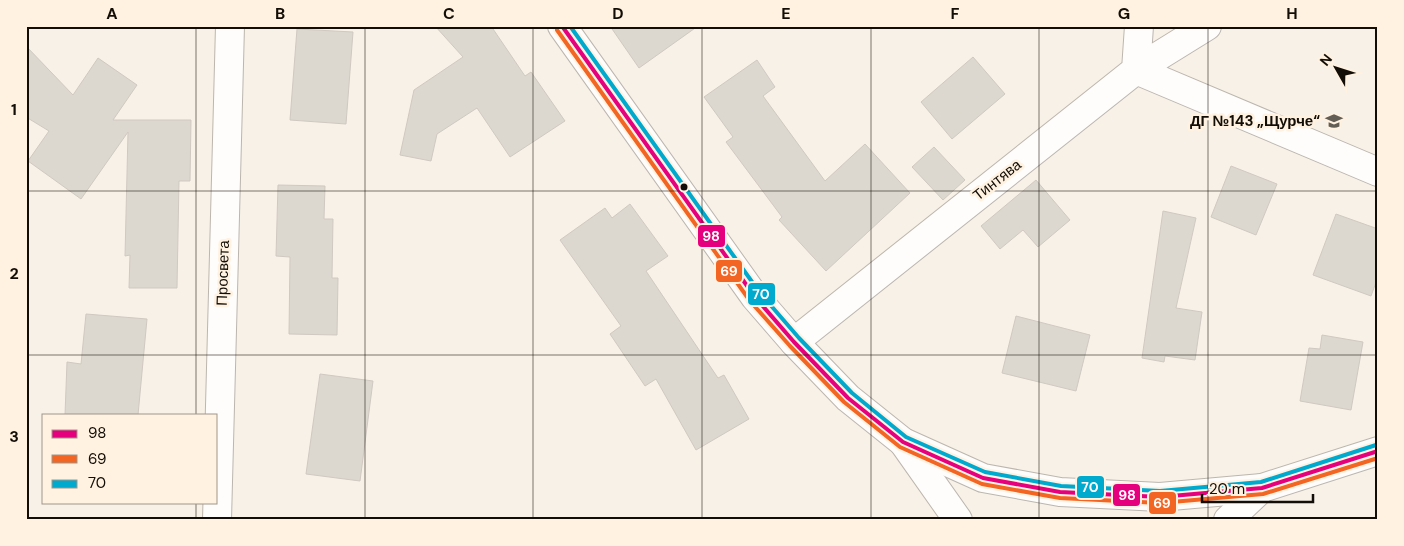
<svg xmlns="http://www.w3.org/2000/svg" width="1404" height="546" font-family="'DM Sans',sans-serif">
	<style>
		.building { fill: #dcd7cf; stroke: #d0c9c2 }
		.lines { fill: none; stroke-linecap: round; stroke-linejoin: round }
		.minor-casing { stroke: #bcb6ae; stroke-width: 30 }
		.tertiary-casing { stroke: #bcb6ae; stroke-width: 30 }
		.minor { stroke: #fefdfc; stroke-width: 28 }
		.tertiary { stroke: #fefdfc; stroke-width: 28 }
		.bus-1-casing { stroke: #fff2e1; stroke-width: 8 }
		.bus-2-casing { stroke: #fff2e1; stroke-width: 8 }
		.bus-3-casing { stroke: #fff2e1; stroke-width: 8 }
		.bus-1 { stroke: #e5007d; stroke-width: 4 }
		.bus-2 { stroke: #f26522; stroke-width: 4 }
		.bus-3 { stroke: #00a9ce; stroke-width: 4 }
		.grid { fill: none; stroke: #120d06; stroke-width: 1; stroke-opacity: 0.55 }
		.bus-dot { fill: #120d06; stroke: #fff2e1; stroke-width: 2 }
		.labels { text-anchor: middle; stroke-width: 5; stroke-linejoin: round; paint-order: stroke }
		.poi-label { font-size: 15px; font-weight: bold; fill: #120d06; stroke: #fff2e1; text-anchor: end }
		.street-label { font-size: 15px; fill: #120d06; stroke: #fff2e1 }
		.line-badge { stroke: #fff2e1; stroke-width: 2 }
		.badge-label { font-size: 14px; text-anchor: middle; font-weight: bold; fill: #fff }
		.neatline { fill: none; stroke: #120d06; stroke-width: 2 }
		.grid-label { font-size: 16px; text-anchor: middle; font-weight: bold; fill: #120d06 }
	</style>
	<rect width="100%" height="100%" fill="#f8f1e8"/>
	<path class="building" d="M435 26H491L525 76 531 72 565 121 510 157 477 108 437 134 431 161 400 155 414 90 463 57Z
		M610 26H698L639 68Z
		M297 29 353 32 346 124 290 120Z
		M26 46 73 95 98 58 137 85 113 120H191L190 181H179L177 288H129L130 255 125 256 128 132 81 199 28 161 49 131 26 117Z
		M973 57 1005 94 952 139 921 102Z
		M757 60 775 87 763 96 825 181 865 144 910 193 826 271 779 220 782 217 726 142 733 137 704 97Z
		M934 147 965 180 943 200 912 167Z
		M1231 166 1277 184 1256 235 1211 217Z
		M1036 180 1070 220 1038 247 1023 230 1000 249 981 226Z
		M278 185 325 186 324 219H333L332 278H338L337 335 289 334 290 257 276 256Z
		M630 204 668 256 646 271 718 378 724 375 749 419 696 450 656 379 645 386 610 334 621 326 560 240 605 208 612 218Z
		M1163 211 1196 218 1176 308 1202 312 1195 360 1165 356 1164 362 1142 358Z
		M1336 214 1378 229V277L1371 296 1313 275Z
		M86 314 147 319 138 415H65L67 362 81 364Z
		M1016 316 1090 335 1076 391 1002 373Z
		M1322 335 1363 342 1351 410 1300 401 1309 348 1320 349Z
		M320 374 373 381 360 481 306 474Z"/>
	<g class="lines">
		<g class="minor-casing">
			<path id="minor" d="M1139 26 1136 70 1378 172
				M794 342 1136 70 1207 26
				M903 442 958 520
				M217 520 230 26
				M1228 520 1262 488"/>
		</g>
		<g class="tertiary-casing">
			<path id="tertiary" d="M562 26 755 297 794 342 848 398 903 442 983 478 1060 492 1160 497 1262 488 1378 451"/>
		</g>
		<use href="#minor" class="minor"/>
		<use href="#tertiary" class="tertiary"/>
		<g class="bus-1-casing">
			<path id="bus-1" d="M562 26 755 297 794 342 848 398 903 442 983 478 1060 492 1160 497 1262 488 1378 451"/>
		</g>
		<g class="bus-2-casing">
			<path id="bus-2" d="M557 30 750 301 790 346 844 402 900 447 982 484 1060 498 1160 503 1263 494 1378 458"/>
		</g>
		<g class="bus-3-casing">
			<path id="bus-3" d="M570 26 760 293 799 338 852 393 906 437 985 472 1061 486 1160 491 1261 482 1376 445"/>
		</g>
		<use href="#bus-1" class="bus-1"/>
		<use href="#bus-2" class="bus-2"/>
		<use href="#bus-3" class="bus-3"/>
	</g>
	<path class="grid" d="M196 26V415M365 26V520M533 26V520M702 26V520M871 26V520M1039 26V520M1208 26V520M26 191H1378M26 355H1378M196 502V520"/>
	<defs>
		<g id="school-bare" transform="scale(1.35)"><path d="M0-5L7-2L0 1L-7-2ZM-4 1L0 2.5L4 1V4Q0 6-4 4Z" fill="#625d55" stroke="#fff2e1" stroke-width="2.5" paint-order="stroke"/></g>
	</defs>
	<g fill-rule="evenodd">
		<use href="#school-bare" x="1334" y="121"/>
	</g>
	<circle class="bus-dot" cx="684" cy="187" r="4.5"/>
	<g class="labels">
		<g class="poi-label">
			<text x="1320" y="126">ДГ №143 „Щурче“</text>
		</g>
		<g class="street-label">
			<text transform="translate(997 180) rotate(-38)" y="5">Тинтява</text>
			<text transform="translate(223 273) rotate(-88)" y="5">Просвета</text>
		</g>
	</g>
	<g class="line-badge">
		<rect x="697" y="224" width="29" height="24" rx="5" fill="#e5007d"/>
		<rect x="715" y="259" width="28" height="24" rx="5" fill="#f26522"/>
		<rect x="747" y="282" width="29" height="24" rx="5" fill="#00a9ce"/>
		<rect x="1076" y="475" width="29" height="24" rx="5" fill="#00a9ce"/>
		<rect x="1112" y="483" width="29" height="24" rx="5" fill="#e5007d"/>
		<rect x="1148" y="491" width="29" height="24" rx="5" fill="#f26522"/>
	</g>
	<g class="badge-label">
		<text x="711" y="241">98</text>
		<text x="729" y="276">69</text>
		<text x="761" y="299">70</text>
		<text x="1090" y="492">70</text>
		<text x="1127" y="500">98</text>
		<text x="1162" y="508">69</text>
	</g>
	<rect width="1404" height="546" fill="none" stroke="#fff2e1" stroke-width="55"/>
	<rect x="42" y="414" width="175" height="90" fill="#fff2e1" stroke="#a09689"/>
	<rect x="52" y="430" width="25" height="8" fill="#e5007d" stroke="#a09689"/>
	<text x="88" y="438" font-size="15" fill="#120d06">98</text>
	<rect x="52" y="455" width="25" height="8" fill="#f26522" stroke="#a09689"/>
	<text x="88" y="464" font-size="15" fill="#120d06">69</text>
	<rect x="52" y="480" width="25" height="8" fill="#00a9ce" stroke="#a09689"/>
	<text x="88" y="488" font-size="15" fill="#120d06">70</text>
	<g transform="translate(1336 68) rotate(309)" stroke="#fff2e1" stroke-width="4" paint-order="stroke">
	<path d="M0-4L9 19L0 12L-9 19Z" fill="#120d06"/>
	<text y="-8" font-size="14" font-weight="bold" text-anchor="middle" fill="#120d06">N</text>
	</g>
	<path d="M1202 494v8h111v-8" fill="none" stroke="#120d06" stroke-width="2.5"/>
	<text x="1209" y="494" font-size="15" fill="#120d06" stroke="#fff2e1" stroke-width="4" paint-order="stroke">20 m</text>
	<rect x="28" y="28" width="1348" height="490" class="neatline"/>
	<g class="grid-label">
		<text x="112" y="19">A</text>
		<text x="280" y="19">B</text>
		<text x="449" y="19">C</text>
		<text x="618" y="19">D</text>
		<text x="786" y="19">E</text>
		<text x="955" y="19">F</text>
		<text x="1124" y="19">G</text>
		<text x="1292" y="19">H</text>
		<text x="14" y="115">1</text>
		<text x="14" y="279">2</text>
		<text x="14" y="442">3</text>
	</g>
</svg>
